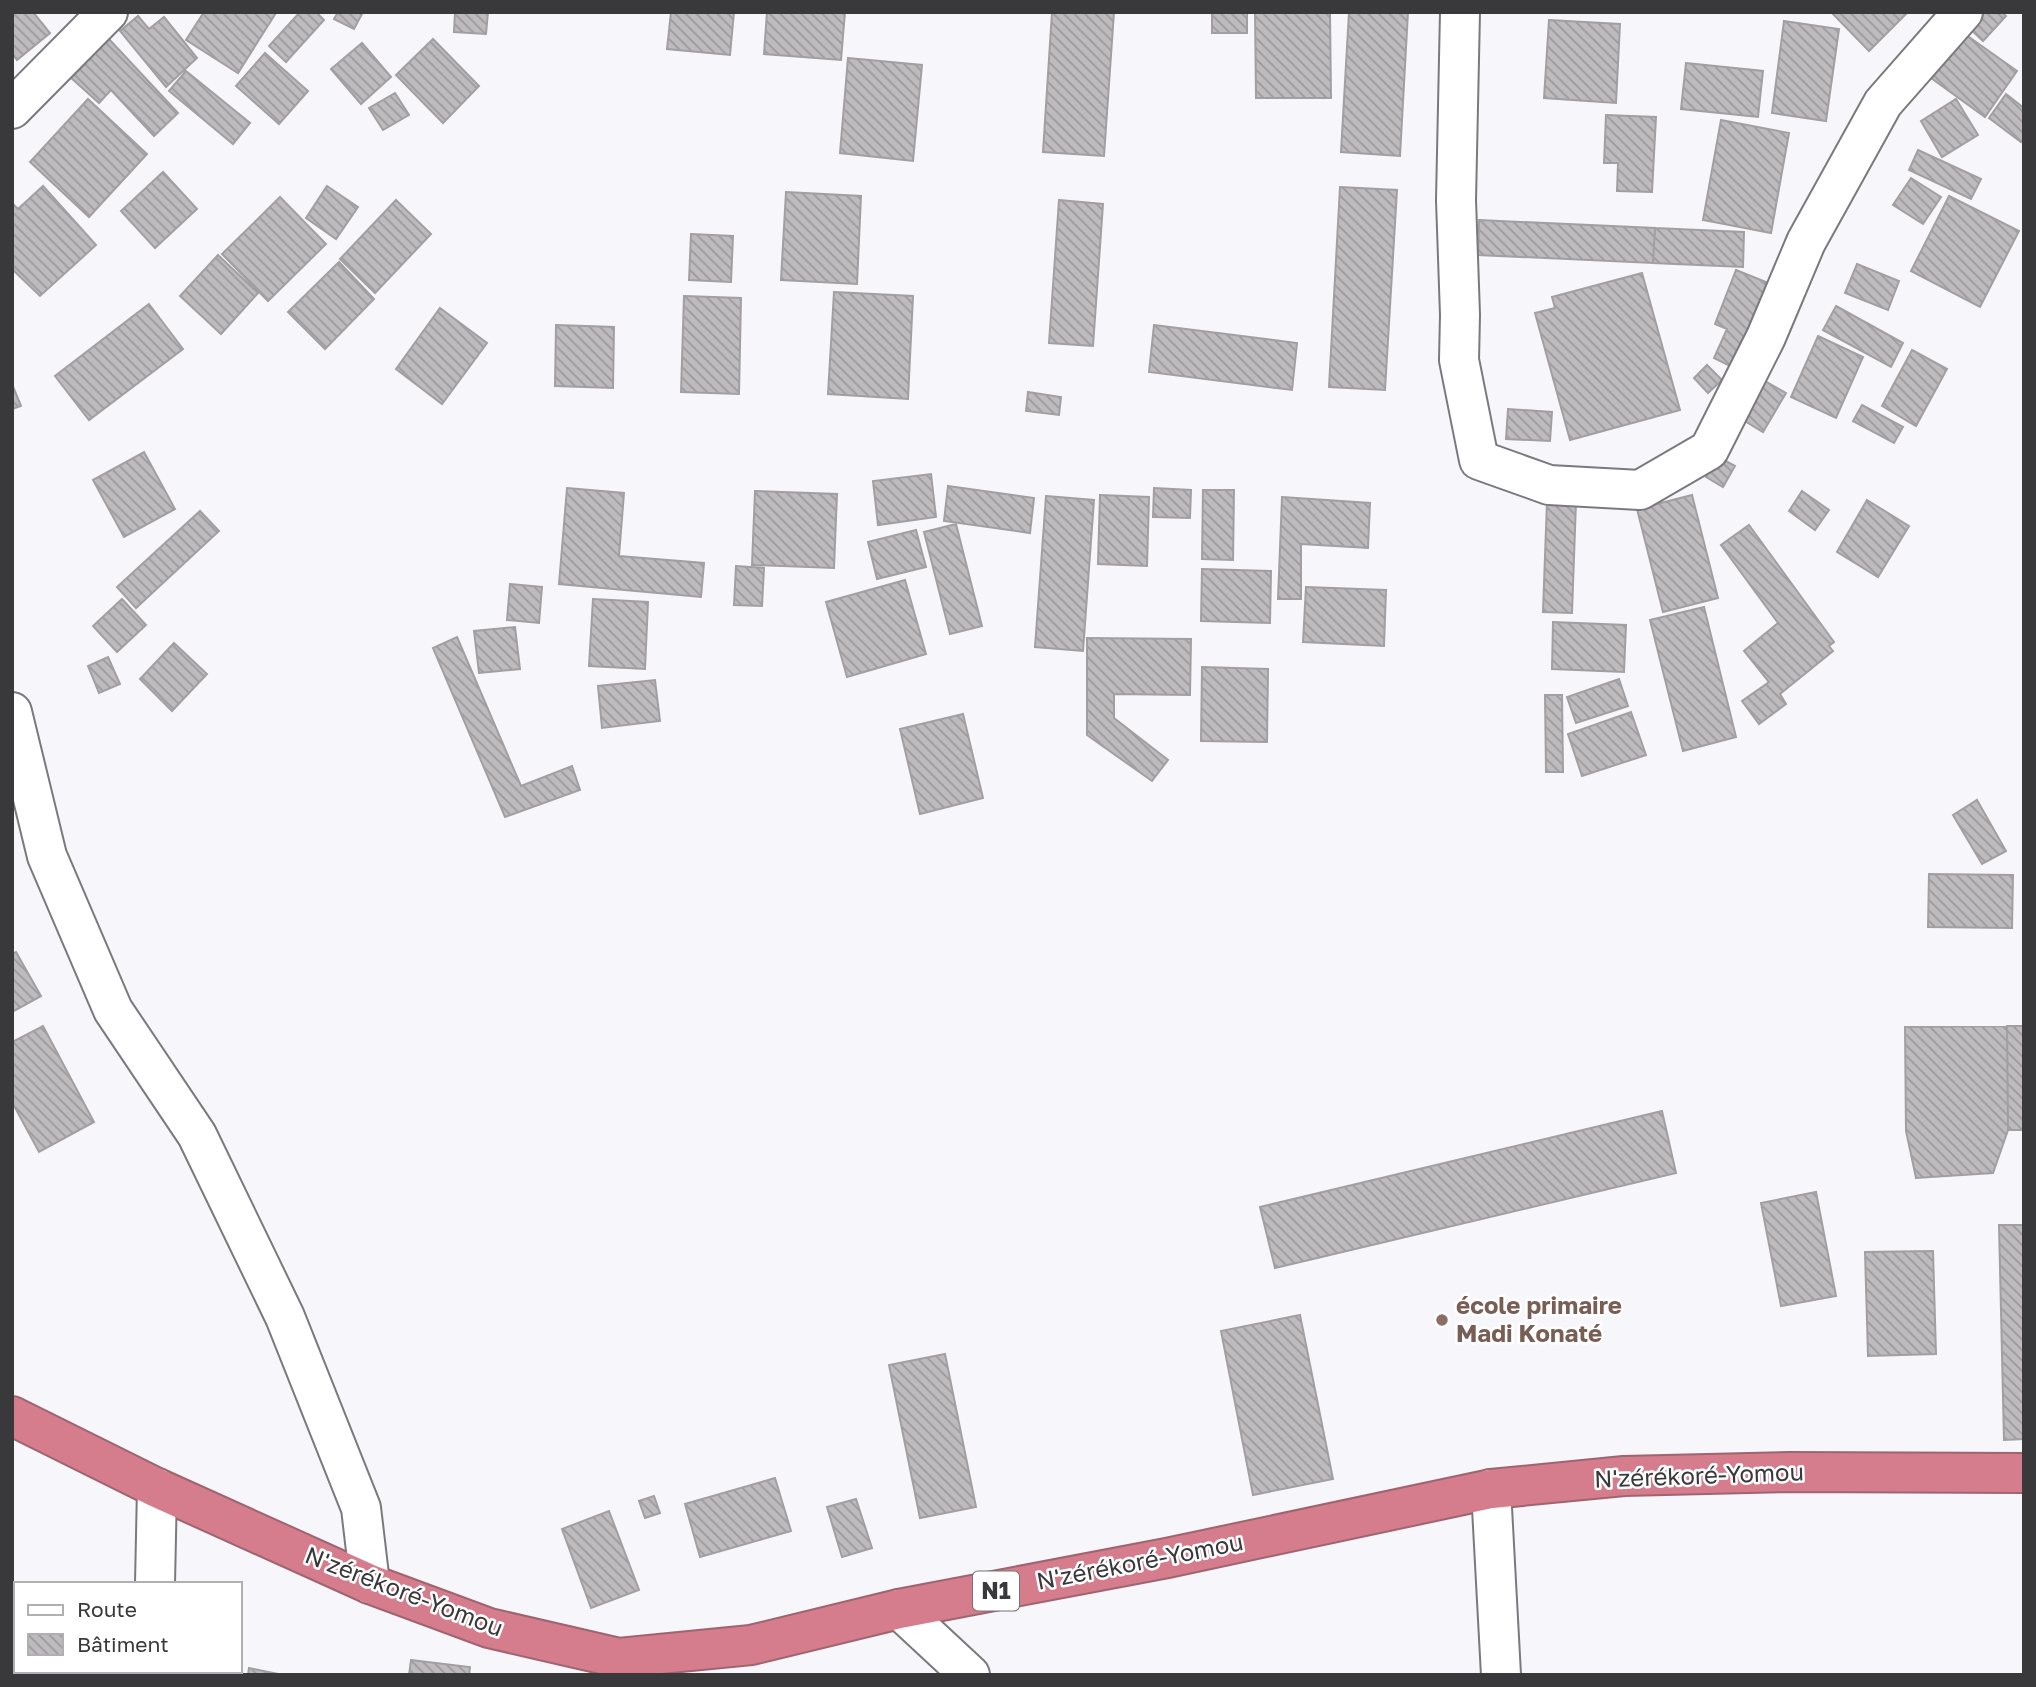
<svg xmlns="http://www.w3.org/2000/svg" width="2036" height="1687" font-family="'Golos Text',sans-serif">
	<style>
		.building { fill: url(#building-back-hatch); stroke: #a29fa2; stroke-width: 2 }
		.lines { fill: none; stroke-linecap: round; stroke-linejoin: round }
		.minor-casing { stroke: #7a797d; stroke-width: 42 }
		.highway-casing { stroke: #9e6570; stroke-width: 42 }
		.minor { stroke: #fff; stroke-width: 38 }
		.highway { stroke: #d57d8c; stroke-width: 38 }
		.education-dot { fill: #8d6e63; stroke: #fff; stroke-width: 2.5 }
		.labels { text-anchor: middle; stroke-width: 5; stroke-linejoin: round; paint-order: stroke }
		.shield { fill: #fff; stroke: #747476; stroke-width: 2 }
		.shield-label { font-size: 23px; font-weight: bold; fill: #39393b }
		.education-label { font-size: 24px; font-weight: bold; fill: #785e54; stroke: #fff; text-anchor: start }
		.street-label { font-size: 24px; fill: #39393b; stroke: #fff }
	</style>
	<defs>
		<pattern id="building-back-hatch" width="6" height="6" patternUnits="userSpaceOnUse" patternTransform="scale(1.75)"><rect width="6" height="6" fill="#bebbbf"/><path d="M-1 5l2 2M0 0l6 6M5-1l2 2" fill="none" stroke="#9b999c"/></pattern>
	</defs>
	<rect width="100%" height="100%" fill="#f7f6fb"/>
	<path class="building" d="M12 12H33L50 33 17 60 12 53Z
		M204 12H275L276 13 238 73 186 40Z
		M300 12H316L324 20 286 62 269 46Z
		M338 12H363L354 29 334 19Z
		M455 12H488L486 34 454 32Z
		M671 12H734L730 55 667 49Z
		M767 12H845L841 60 764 54Z
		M1052 12H1114L1104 156 1043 152Z
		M1212 12H1247V33H1212Z
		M1255 12H1330L1331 98H1256Z
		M1349 12H1408L1400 156 1341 152Z
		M1831 12H1908L1869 51Z
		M1979 12H2002L2006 16 1983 41 1967 26Z
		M138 16 149 29 164 17 197 58 166 87 120 31Z
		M1549 20 1620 24 1616 103 1544 98Z
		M1784 21 1839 29 1826 121 1772 113Z
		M1962 32 2017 71 1985 117 1931 78Z
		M108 38 178 113 154 136 111 90 99 103 70 77Z
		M433 39 479 86 443 123 396 75Z
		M362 43 391 77 361 104 331 69Z
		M265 53 308 91 279 124 236 86Z
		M848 58 922 65 913 161 840 153Z
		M1686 63 1763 71 1758 117 1681 109Z
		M186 71 250 123 233 144 169 91Z
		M395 93 409 115 383 130 369 108Z
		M2006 94 2024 108V138L2021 142 1989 118Z
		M88 99 147 154 89 217 30 162Z
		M1956 99 1978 135 1942 157 1921 121Z
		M1606 115 1656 117 1652 192 1617 191 1618 163H1604Z
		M1721 120 1789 133 1771 233 1703 220Z
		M1918 150 1981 179 1971 199 1909 170Z
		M163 172 197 209 155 248 121 211Z
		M1911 178 1941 197 1923 224 1893 205Z
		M43 186 96 245 40 296 12 269V203L18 209Z
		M327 186 358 207 336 239 306 218Z
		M1340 187 1397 190 1385 390 1329 387Z
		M786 192 861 196 857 284 781 280Z
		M1949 196 2019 231 1980 307 1911 271Z
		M280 197 326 244 268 301 222 254Z
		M396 200 431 234 375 293 340 259Z
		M1059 200 1103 204 1093 346 1049 343Z
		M1479 220 1655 228 1653 263 1478 255Z
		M1655 228 1744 232 1743 267 1653 263Z
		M691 234 733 236 731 282 689 280Z
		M218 255 258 293 221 334 180 296Z
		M339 262 374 299 325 349 288 312Z
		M1857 264 1899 281 1888 310 1845 293Z
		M1736 270 1771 284 1732 367 1714 358 1727 329 1715 324Z
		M1642 273 1680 410 1570 440 1535 313 1555 308 1552 297Z
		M834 292 913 296 908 399 828 394Z
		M684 296 741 298 739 394 681 392Z
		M149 304 183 349 89 420 55 376Z
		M1836 306 1903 343 1891 367 1823 330Z
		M440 308 487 343 442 404 396 369Z
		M556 325 614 327 613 388 555 386Z
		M1154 325 1297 343 1292 390 1149 372Z
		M1818 336 1863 357 1836 418 1791 397Z
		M1912 350 1947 369 1916 426 1882 406Z
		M1707 365 1722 380 1708 393 1694 378Z
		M1765 381 1786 393 1763 432 1743 420Z
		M12 384 21 406 12 409Z
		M1028 392 1061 397 1059 415 1026 411Z
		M1862 405 1903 427 1894 443 1853 421Z
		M1508 409 1552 412 1550 441 1506 439Z
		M144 452 175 509 124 537 93 480Z
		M1718 457 1735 466 1723 487 1706 477Z
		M931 474 936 517 878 525 873 481Z
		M948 486 1034 498 1030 533 944 521Z
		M567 488 624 493 619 556 704 563 701 597 559 584Z
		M1154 488 1191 490 1190 518 1153 517Z
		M1203 490H1234L1233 560 1202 559Z
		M755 491 837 494 834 568 752 565Z
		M1802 491 1829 510 1815 530 1789 511Z
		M1100 495 1149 497 1147 566 1098 564Z
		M1692 495 1718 598 1663 612 1637 509Z
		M1046 496 1094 500 1083 651 1035 647Z
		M1282 497 1370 503 1368 548 1301 544V599H1278Z
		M1867 500 1909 526 1878 577 1837 552Z
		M1547 501 1576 502 1572 613 1543 612Z
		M200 511 219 531 136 608 117 587Z
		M956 524 982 626 950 634 924 532Z
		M1749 525 1834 642 1829 646 1833 651 1780 694 1786 704 1759 724 1742 701 1769 682 1744 651 1778 623 1721 545Z
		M916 530 926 567 877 579 868 542Z
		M736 566 764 568 762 606 734 605Z
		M1202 569 1271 571 1270 623 1201 621Z
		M905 580 926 654 847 677 826 602Z
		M510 584 542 587 539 623 507 620Z
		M1306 587 1386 590 1384 646 1303 642Z
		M122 599 146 625 117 652 93 626Z
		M593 599 648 602 645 669 589 666Z
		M1704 607 1736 737 1683 751 1650 620Z
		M1553 622 1626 625 1624 672 1552 669Z
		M515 627 520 669 479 673 474 631Z
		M457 637 521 786 572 766 580 790 505 817 433 648Z
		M1087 638 1191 639 1190 695 1114 694V718L1168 760 1152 781 1087 735Z
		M174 643 207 674 172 711 140 679Z
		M108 657 120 684 99 693 88 666Z
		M1202 667 1268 669 1267 742 1201 741Z
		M1619 679 1628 706 1576 723 1567 697Z
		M655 680 660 721 602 728 598 686Z
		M1545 695H1562L1563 772H1546Z
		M1631 712 1646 755 1582 776 1568 734Z
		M963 714 983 798 920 814 900 729Z
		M1977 800 2006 851 1982 864 1953 815Z
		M1929 874 2013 875 2012 928 1928 927Z
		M16 952 41 996 12 1012V954Z
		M43 1026 94 1122 39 1152 12 1102V1042Z
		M2007 1026H2024V1130H2008Z
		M2007 1026 2008 1130 1993 1173 1916 1178 1906 1131 1905 1027Z
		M1662 1111 1676 1173 1275 1268 1260 1207Z
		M1816 1192 1836 1296 1781 1306 1761 1203Z
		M1999 1225H2024V1439L2004 1440Z
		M1933 1251 1936 1354 1868 1356 1865 1252Z
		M1300 1315 1333 1479 1253 1495 1221 1331Z
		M945 1354 976 1507 920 1518 889 1365Z
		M775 1478 791 1531 700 1557 685 1504Z
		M654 1496 660 1513 645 1518 639 1501Z
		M856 1499 872 1548 842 1557 827 1507Z
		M609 1511 639 1590 591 1608 562 1529Z
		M411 1660 470 1667 469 1675H409Z
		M249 1668 283 1675H248Z"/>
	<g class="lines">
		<g class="minor-casing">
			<path id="minor" d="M1460 12 1456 200 1460 315 1459 360 1479 460 1549 485 1640 490 1709 450 1766 337 1806 242 1883 103 1963 12
				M12 109 108 12
				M12 712 47 856 113 1010 197 1135 285 1317 361 1508 370 1584
				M1491 1489 1501 1675
				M155 1584 157 1488
				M899 1609 970 1675
				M154 1671V1675"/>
		</g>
		<g class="highway-casing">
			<path id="highway" d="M12 1416 157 1488 370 1584 489 1628 619 1658 751 1645 899 1609 1167 1558 1491 1489 1624 1476 1790 1472 2024 1473"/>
		</g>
		<use href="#minor" class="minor"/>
		<use href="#highway" class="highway"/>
	</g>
	<circle class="education-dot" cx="1442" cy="1320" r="7"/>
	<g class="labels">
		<rect class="shield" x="973" y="1571.5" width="46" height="39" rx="5"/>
		<g class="shield-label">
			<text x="996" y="1599">N1</text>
		</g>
		<g class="education-label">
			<text x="1456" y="1314">école primaire<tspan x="1456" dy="28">Madi Konaté</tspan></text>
		</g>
		<g class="street-label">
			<text transform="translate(1699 1476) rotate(-2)" y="8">N'zérékoré-Yomou</text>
			<text transform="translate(1140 1562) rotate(-11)" y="8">N'zérékoré-Yomou</text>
			<text transform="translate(404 1592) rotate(21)" y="8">N'zérékoré-Yomou</text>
		</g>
	</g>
	<rect width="2036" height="1687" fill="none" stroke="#39393b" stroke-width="28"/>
	<rect x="14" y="1582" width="228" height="91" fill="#ffffff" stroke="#b0b0b1" stroke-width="2"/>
	<rect x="28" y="1605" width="35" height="10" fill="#ffffff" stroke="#b0b0b1" stroke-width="2"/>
	<text x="77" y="1617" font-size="21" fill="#39393b">Route</text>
	<rect x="28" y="1634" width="35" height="21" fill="url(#building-back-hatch)" stroke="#b0b0b1" stroke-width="2"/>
	<text x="77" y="1652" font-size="21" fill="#39393b">Bâtiment</text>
</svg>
